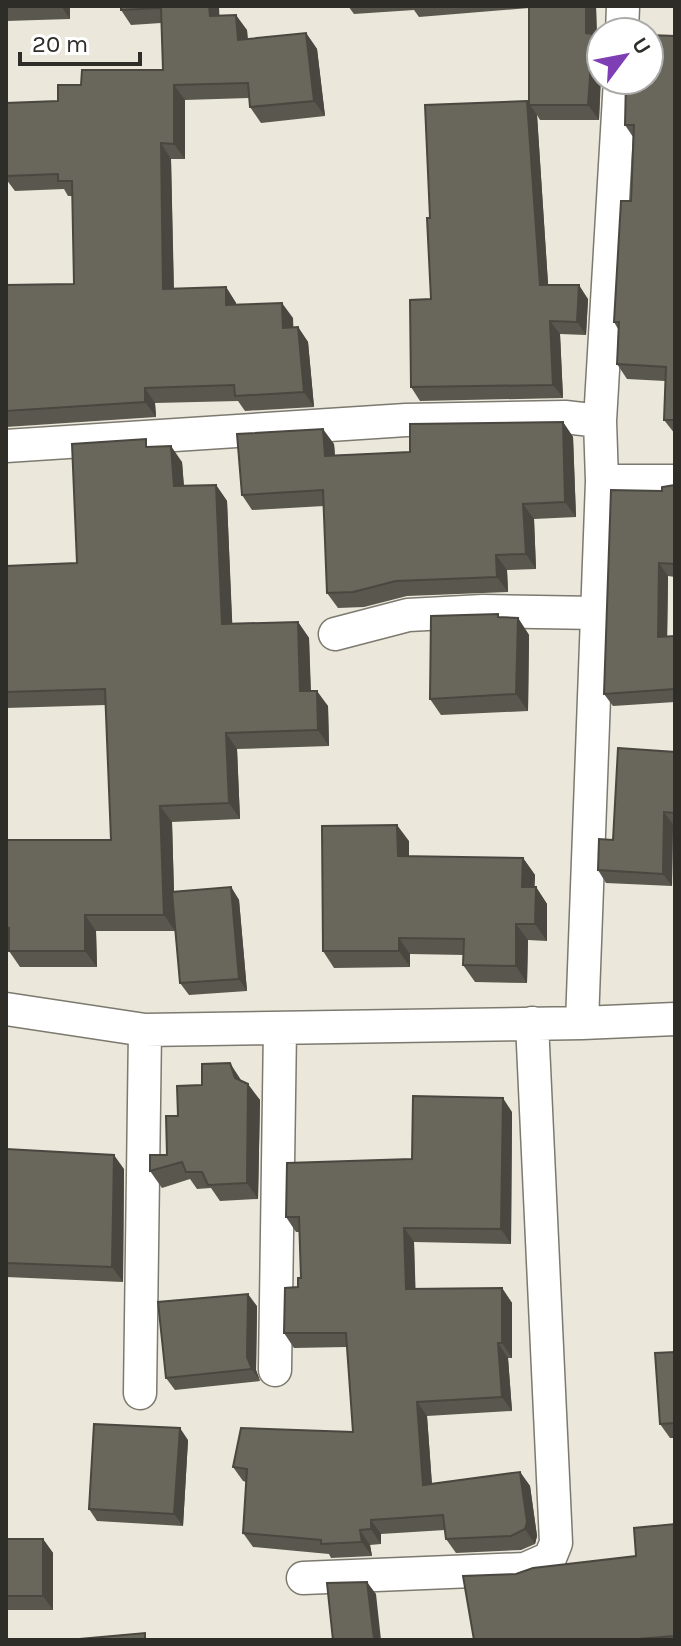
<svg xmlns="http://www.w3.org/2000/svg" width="681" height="1646" font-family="Karla,sans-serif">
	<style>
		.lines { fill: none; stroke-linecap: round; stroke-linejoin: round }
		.minor-casing { stroke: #7c796e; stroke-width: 35 }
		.minor { stroke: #fff; stroke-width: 32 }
		.wall { fill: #5a584e }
		.shaded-wall { fill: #4a4740 }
		.building { fill: #69665b; stroke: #4a4740; stroke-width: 2 }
	</style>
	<rect width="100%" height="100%" fill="#ebe7db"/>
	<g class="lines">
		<g class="minor-casing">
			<path id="minor" d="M622 32 623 6
				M6 446 406 420 565 417 600 421
				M602 481H675
				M335 634 408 615 483 611 597 613
				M6 1009 145 1030 582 1023 675 1019
				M582 1023 602 481 600 421 620 80
				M275 1370 280 1028
				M140 1393 145 1030
				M303 1578 525 1569 550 1558 556 1543 532 1023"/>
		</g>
		<use href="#minor" class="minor"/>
	</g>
	<path class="wall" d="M6 6H70V19L6 21Z
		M121 6H219V16L247 30 248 39 306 33 317 49 325 116 261 123 250 107 249 98 185 100V159H171L174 289 226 287 236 303V305L293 318V327H298L308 342 314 407 245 411 238 401 155 403 156 417 6 427V285L74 284 72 196H68L64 189 15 191 6 179V103L58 101 81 85 163 70 161 23 131 25 121 10Z
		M348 6H596L597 34 601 35V80L599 120H540L537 115 548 285 588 299 586 335 560 334 563 398 420 401 411 387 431 299 430 218 527 101 529 104V8L419 17 414 10 354 14Z
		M675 36V434L664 420 665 381 627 379 617 364 618 329 614 322 631 201 633 137 625 125Z
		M563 422 573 437 576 517 534 519 536 569 507 570 508 592 407 596 364 607 338 608 327 593 324 506 252 510 242 495 334 444 335 455 410 452Z
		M151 447 182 462 184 486 216 485 227 501 232 624 298 622 309 638 311 691 328 706 329 746 237 749 240 819 172 822 174 892 231 887 239 900 247 991 189 995 180 983 175 931H96L97 967H20L9 951V946H6V840H111L106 705 6 708V566L77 563Z
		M675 485V577L668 576 667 636H675V702L613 706 604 694 662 491Z
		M501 618H518L529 635 528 711 441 715 430 699Z
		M675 752V825L673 824 672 886 606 883 598 870 613 840Z
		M409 841V856L523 858 535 875 534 887H536L547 904V941L528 940 527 983 475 982 463 965 464 955 410 954V967L334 968 323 951Z
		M242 1081 260 1100 258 1199 220 1201 211 1188 197 1189 190 1179 162 1188 150 1171 167 1155 178 1116 202 1085Z
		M512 1112 511 1244 414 1242 415 1289 502 1288 512 1303V1358H508L512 1411 427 1416 432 1484 520 1472 530 1486 537 1536 535 1544 521 1550 456 1553 446 1539 445 1530 381 1534V1544L370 1545 372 1556 331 1558 329 1554 253 1547 243 1533 246 1482 243 1481 233 1467 353 1432 347 1347 294 1348 284 1333 301 1278 299 1232H296L286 1217Z
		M6 1149 124 1169 123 1282 6 1277Z
		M257 1306 256 1370 260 1381 175 1390 166 1378Z
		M675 1352V1438H670L660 1424Z
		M188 1440 183 1526 97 1521 89 1509Z
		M675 1524V1640H474L516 1574 636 1556Z
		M6 1539H43L53 1553V1610H6Z"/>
	<path class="shaded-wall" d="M61 6H70V19Z
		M209 6H219L220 31 210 16Z
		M586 6H596L597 48 586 33Z
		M236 15 247 30 248 55 238 40Z
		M306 33 317 49 325 116 314 101Z
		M594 54 601 64 599 120 588 105 591 64Z
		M174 85 185 100V159L174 144Z
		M527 101 537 115 549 298 540 285Z
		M161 143 171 159 174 305 163 289Z
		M579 285 588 299 586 335 577 322Z
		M226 287 236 303V320L226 305Z
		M282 303 293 318 294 343 283 328Z
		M550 321 560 334 563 398 553 385Z
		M298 327 308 342 314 407 304 392Z
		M145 388 155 403 156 417 145 402Z
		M563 422 573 437 576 517 565 502Z
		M323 429 334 444 336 471 325 456Z
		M171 446 182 462 185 502 174 486Z
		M216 485 227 501 233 640 222 624Z
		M523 504 534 519 536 569 526 554Z
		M496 555 507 570 508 592 497 577Z
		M659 563 668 576 667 650 658 637Z
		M518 618 529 635 528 711 516 694Z
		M298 622 309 638 311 707 300 691Z
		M317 691 328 706 329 746 318 730Z
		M226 733 237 749 240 819 229 803Z
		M160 806 172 822 175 931 164 915Z
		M664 812 673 824 672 886 663 874Z
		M397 825 409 841V873L398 856Z
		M523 858 535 875 534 904 522 887Z
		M231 887 239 900 247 991 239 979Z
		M536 887 547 904V941L535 924Z
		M85 915 96 931 97 967 85 951Z
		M516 924 528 940 527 983 516 966Z
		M399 938 410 954V967L399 951Z
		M230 1063 241 1080 235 1078Z
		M248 1084 260 1100 258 1199 247 1183Z
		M503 1098 512 1112 511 1244 501 1229Z
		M114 1155 124 1169 123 1282 112 1267Z
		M404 1228 414 1242 416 1303 406 1289Z
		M502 1288 512 1303V1358L502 1343Z
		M248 1294 257 1306 256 1370 260 1381 252 1369 247 1357Z
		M498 1343 508 1358 512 1411 502 1397Z
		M417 1402 427 1416 433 1500 423 1485Z
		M180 1428 188 1440 183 1526 174 1514Z
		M520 1472 530 1486 537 1536 535 1544 525 1529Z
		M371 1520 381 1534V1544L371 1529Z
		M360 1530 370 1545 372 1556 362 1542Z
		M43 1539 53 1553V1610L43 1596Z
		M367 1582 376 1594 381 1640 374 1639Z"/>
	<path class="building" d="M121 6H209L210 16 236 15 238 40 306 33 314 101 250 107 248 83 174 85V144L161 143 163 289 226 287V305L282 303 283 328 298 327 304 392 235 396 234 385 145 388V402L6 411V285L74 284 72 181H58V174L6 176V103L58 101V85H81L82 70H163L161 8 121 10Z
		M529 6H586V33L601 35V49L594 54 591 64 588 105H529Z
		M649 35 675 36V420H664L666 367 617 364 619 322H614L621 201H631L634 125H625L626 80H649Z
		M527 101 540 285H579L577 322 550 321 553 385 411 387 410 300 431 299 427 218H430L425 105Z
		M563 422 565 502 523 504 526 554 496 555 497 577 396 581 353 592 327 593 323 490 242 495 237 434 323 429 325 456 410 452V424Z
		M146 439V447L171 446 174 486 216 485 222 624 298 622 300 691H317L318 730 226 733 229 803 160 806 164 915H85V951H9V928L6 929V840H111L105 689 6 692V566L77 563 72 444Z
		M675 485V564L659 563 658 637 675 636V689L604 694 611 490 662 491V487Z
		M498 614V617L518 618 516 694 430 699 431 616Z
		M618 748 675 752V813L664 812 663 874 598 870 599 839 613 840Z
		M397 825 398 856 523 858 522 887H536L535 924H516V966L463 965 464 939 399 938V951H323L322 826Z
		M231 887 239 979 180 983 172 892Z
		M230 1063 235 1078 248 1084 247 1183 208 1185 202 1172H186L182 1162 150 1171V1155H167L166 1116H178L177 1086 202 1085V1064Z
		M413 1096 503 1098 501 1229 404 1228 406 1289 502 1288V1343H498L502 1397 417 1402 423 1485 520 1472 527 1522 525 1529 511 1536 446 1539 443 1515 371 1520V1529L360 1530 362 1542 321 1544V1540L243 1533 247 1469 233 1467 241 1428 353 1432 346 1333H284L285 1288 298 1287V1278H301L299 1217H286L287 1163 412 1159Z
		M6 1149 114 1155 112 1267 6 1263Z
		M248 1294 247 1357 252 1369 166 1378 158 1302Z
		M675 1352V1423L660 1424 655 1353Z
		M94 1424 180 1428 174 1514 89 1509Z
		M675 1524V1636L625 1640H474L463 1576 516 1574 533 1568 636 1556 634 1528Z
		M6 1539H43V1596H6Z
		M367 1582 374 1639 333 1640 327 1583Z
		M145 1633V1640H68Z"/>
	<rect width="681" height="1646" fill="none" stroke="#2e2d28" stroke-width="16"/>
	<g transform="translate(625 56) rotate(58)"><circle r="38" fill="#ffffff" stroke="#ababa9" stroke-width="2"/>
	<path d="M0-6L14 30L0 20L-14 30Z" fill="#7e3fb4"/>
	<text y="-12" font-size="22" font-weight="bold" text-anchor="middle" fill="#2e2d28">U</text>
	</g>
	<path d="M20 52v12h120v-12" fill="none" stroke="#2e2d28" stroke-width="4"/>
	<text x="32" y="52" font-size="24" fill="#2e2d28" stroke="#ffffff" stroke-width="6" paint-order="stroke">20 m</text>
</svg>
